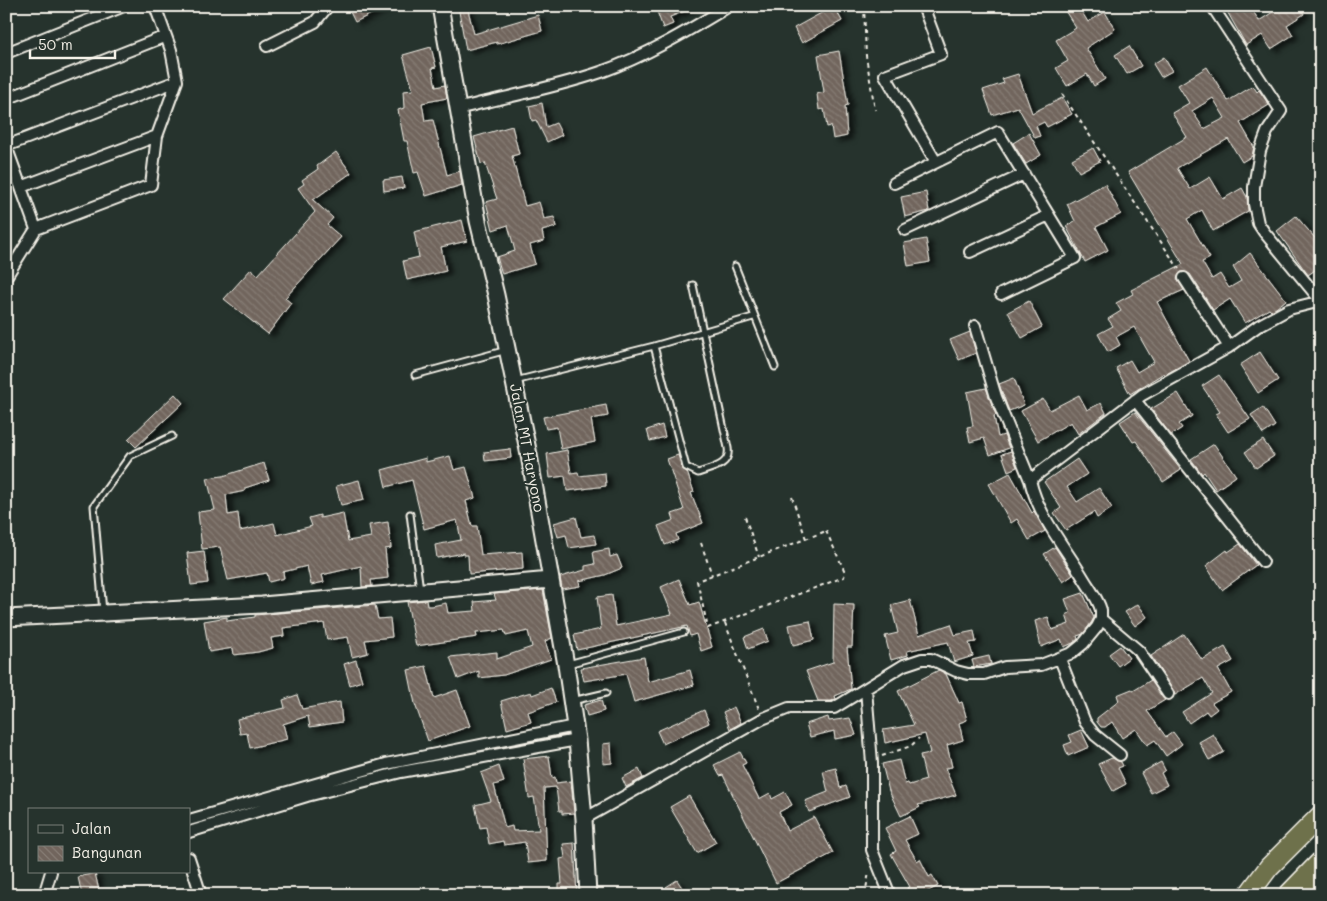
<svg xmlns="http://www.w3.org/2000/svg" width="1327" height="901" font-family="Mali,sans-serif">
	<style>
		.building { fill: url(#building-back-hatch); stroke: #f4f1e8; fill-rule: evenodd; filter: url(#shadow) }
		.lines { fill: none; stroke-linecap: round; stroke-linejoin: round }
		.lane-casing { stroke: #f4f1e8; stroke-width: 9 }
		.street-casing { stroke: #f4f1e8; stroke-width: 14 }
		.secondary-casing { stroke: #f4f1e8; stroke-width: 19 }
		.highway-casing { stroke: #f4f1e8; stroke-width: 22 }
		.path { stroke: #f4f1e8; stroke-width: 2; stroke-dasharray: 4 4; stroke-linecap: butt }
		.lane { stroke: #26332d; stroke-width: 5 }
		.street { stroke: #26332d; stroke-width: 10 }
		.secondary { stroke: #26332d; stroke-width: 15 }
		.highway { stroke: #6e714b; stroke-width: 19 }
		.labels { text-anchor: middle; stroke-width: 4; stroke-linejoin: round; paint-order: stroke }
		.street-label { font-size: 15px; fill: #f4f1e8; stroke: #26332d }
	</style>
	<defs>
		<pattern id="building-back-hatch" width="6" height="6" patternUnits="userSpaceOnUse" patternTransform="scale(1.25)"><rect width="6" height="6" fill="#71655d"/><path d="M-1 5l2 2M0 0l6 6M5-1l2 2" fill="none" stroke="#867c74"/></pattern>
		<filter id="shadow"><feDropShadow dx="5.5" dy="3" stdDeviation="2.5" flood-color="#0009"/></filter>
	</defs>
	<rect width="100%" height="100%" fill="#26332d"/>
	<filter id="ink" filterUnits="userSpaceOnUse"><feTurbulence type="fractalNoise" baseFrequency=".02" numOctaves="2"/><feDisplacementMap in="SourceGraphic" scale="10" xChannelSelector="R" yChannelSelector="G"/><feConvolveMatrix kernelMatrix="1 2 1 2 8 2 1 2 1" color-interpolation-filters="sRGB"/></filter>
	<g filter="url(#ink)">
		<path class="building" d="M347 6H388L355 22Z
			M458 6H467L474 34 538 15 542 31 497 44V42L466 50Z
			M655 6H695V7L670 17 673 24 663 28Z
			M834 6 842 21 802 43 794 28Z
			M1062 6H1078L1088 22 1105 12 1115 29 1086 48 1105 79 1094 86 1087 74 1067 86 1056 68 1068 61 1056 40 1076 28Z
			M1224 6H1250L1259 21 1282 6H1299L1304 14 1287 25 1293 35 1271 49 1262 35 1246 45Z
			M1129 46 1141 66 1127 74 1115 55Z
			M431 47 436 67 432 68 436 87 445 85 447 98 422 103 425 121 433 120 447 175 460 171 462 185 426 196 418 172 414 173 407 141H404L398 110 404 108 403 91 413 90 403 55Z
			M839 51 848 105 845 106 847 136 833 139 831 126 827 127 824 109 819 110 817 94 824 92 818 55Z
			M1164 57 1172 71 1161 77 1153 64Z
			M1207 67 1228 101 1253 86 1257 92 1259 90 1269 105 1240 123 1254 147 1252 156 1242 162 1228 139 1177 168 1190 189 1210 177 1223 199 1242 188 1247 197 1248 211 1213 231 1202 210 1187 219 1210 258 1202 262 1212 279 1220 274 1229 288 1241 281 1233 267 1250 253 1286 300 1276 308 1271 311 1269 309 1245 323 1230 299 1213 310 1190 274 1181 272 1177 279 1184 290 1157 302 1189 361 1165 375 1164 373 1130 394 1116 368 1130 360 1137 372 1154 362 1134 327 1116 337 1120 345 1108 352 1098 334 1113 326 1108 319 1121 311 1116 303 1133 294 1131 290 1183 264 1128 172 1187 137 1172 113 1189 103 1178 85ZM1213 98 1225 118 1204 129 1192 111Z
			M1018 74 1032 113 1062 98 1072 114 1047 127 1044 122 1036 126 1040 136 1035 138 1018 107 992 115 983 90 1004 83 1002 79Z
			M542 103 546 127 556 123 562 135 547 142 536 120 532 121 529 106Z
			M512 126 519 154 512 156 525 206 539 202 544 219 554 217 556 227 542 231 544 241 530 245 535 264 502 274 497 257 515 251 508 225 493 230 486 202 497 199 485 163 481 164 474 137Z
			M1029 133 1041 155 1026 164 1013 143Z
			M1093 148 1100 161 1079 172 1072 159Z
			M336 152 351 173 313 200 333 218 327 225 341 237 285 298 291 303 268 334 224 299 251 269 258 275 315 212 298 188 304 184 302 180 318 169 317 166Z
			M402 177 404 188 384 191 383 180Z
			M1105 184 1121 214 1096 227 1108 250 1085 262 1066 226 1075 221 1067 204Z
			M926 192 929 211 905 217 901 197Z
			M1296 216 1321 245V266L1308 275 1277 231Z
			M462 220 467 241 441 247 446 271 407 280 403 261 419 257 414 232Z
			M926 239 930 262 908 266 904 243Z
			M1029 301 1042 327 1022 338 1008 312Z
			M970 332 976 353 959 360 950 340Z
			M1260 352 1278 380 1258 393 1240 365Z
			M1219 375 1250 419 1228 432 1216 414 1220 412 1202 386Z
			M1014 378 1024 405 1009 411 999 384Z
			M986 388 996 415 994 416 998 437 1004 435 1009 448 990 455 984 438 970 442 967 427 973 426 967 392Z
			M1178 393 1192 416 1179 424 1182 428 1171 435 1151 409Z
			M175 394 183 403 136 447 128 439Z
			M1079 395 1087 410 1101 403 1106 413 1078 434 1071 422 1038 441 1021 411 1043 399 1050 410Z
			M606 405 608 416 591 419 595 442 561 449 557 427 546 429 543 417Z
			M1263 407 1275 426 1263 434 1251 415Z
			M1135 412 1181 470 1163 482 1136 441 1133 442 1120 422Z
			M662 425 665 437 650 441 647 430Z
			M1263 440 1274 456 1256 468 1245 452Z
			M1214 444 1236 476 1216 490 1204 472 1202 474 1191 459Z
			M510 449 511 458 485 461 484 452Z
			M567 450 571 473 578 472 579 476 605 473 606 486 567 491 565 476 550 478 547 454Z
			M1011 451 1017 467 1008 471 1002 454Z
			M678 455 682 468 687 472 694 492 691 493 703 523 676 534 678 540 665 545 658 526 674 520 672 514 684 510 667 459Z
			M450 456 454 470 466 467 475 498 466 501 472 526H477L481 555 522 552 523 569 469 574 468 555H464V553L437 558 435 545 461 540 457 520 424 529 412 480 386 487 382 470 426 458V462Z
			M1077 459 1087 474 1067 487 1077 502 1099 488 1112 508 1097 518 1094 512 1066 530 1054 513 1061 508 1044 482Z
			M264 463 269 480 245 488V491L226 495 228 515 238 513 240 531 274 523 277 535 312 526 309 518 320 515V518L343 513 348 541 371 537 369 525 388 522 391 548 385 549 388 578 371 580 372 586 362 587 361 566 322 575 324 582 311 585 307 566 283 572 284 578 269 582 267 573 228 580 220 547 202 549 198 512 215 510 207 478 223 476Z
			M1010 473 1032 513 1034 511 1045 531 1029 540 1017 519 1011 523 989 484Z
			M359 480 364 500 341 505 336 486Z
			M576 517 581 537 594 535 596 544 569 548 566 535 558 537 554 523Z
			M1240 544 1256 565 1222 590 1206 566 1227 550 1228 552Z
			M1055 547 1073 575 1063 582 1044 554Z
			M609 549 610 557 617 555 622 568 605 575 579 581 580 586 562 589 560 577 585 570V566L595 564 593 552Z
			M204 551 208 583 191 585 187 553Z
			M679 579 690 605 699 602 712 647 701 651 696 634 690 636 687 626 577 650 574 635 601 629 597 597 612 595 616 626 672 614 661 587Z
			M543 590 552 638 545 641 551 659 504 675 479 678V671L458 679 450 657 497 652V659L532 647 528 631 506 636 504 630 476 633 477 637 416 646 407 602 426 600 427 606H432L446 603 448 613 475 611 474 602 496 600 494 594Z
			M1083 593 1094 618 1091 623 1083 634 1077 636 1078 639 1073 643 1064 647 1061 639 1041 647 1035 621 1048 617 1052 630 1069 624 1066 615 1070 613 1065 599Z
			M910 600 919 635 951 624 955 635 974 631 976 642 969 643 973 656 954 662 948 642 907 651 908 655 891 660 885 636 898 633 891 605Z
			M834 604 854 605 852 647H847L851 689 835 696 836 699 831 701H818L806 671 833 662Z
			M1138 604 1147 617 1135 626 1125 612Z
			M375 605 378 619 390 618 392 637 365 640 368 653 352 657 348 637 327 640 324 623 283 628 284 636 271 638 273 648 258 652 234 655 233 648 209 652 204 621 227 617V621L255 617V615Z
			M810 621 814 640 793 645 789 625Z
			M764 629 768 641 748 649 744 637Z
			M1184 634 1202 660 1225 647 1233 661 1218 669 1231 692 1212 703 1217 709 1209 715 1206 711 1189 723 1182 712 1212 693 1203 678 1175 695 1151 656Z
			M1120 646 1129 658 1118 666 1109 654Z
			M989 656 991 664 974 667 972 660Z
			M644 657 648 682 690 670 694 685 634 702 626 674 584 681 581 668Z
			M356 660 362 681 350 685 344 664Z
			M426 666 434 698 457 690 470 726 428 741 415 704 408 670Z
			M939 670 946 674 959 703 962 702 967 720 959 723 963 740 947 745 952 767 945 768 956 795 918 805 920 807 901 816 889 791 882 764 899 760 905 784 908 783 909 785 926 780 920 755 930 753 925 734 885 743 883 730 914 725 898 691Z
			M1151 680 1165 700 1147 711 1166 737 1173 732 1182 744 1166 756 1155 740 1147 745 1136 729 1122 738 1112 722 1105 727H1101L1097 722V718L1119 701 1117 695 1132 689 1133 691Z
			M551 688 556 702 528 712 531 722 507 729 501 701 531 692 532 695Z
			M297 695 302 709 340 702 342 722 310 727 308 716 283 724 287 739 250 748 247 733 240 734 237 719 285 708 283 700Z
			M601 700 604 711 587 716 584 705Z
			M734 707 741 723 730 729 723 712Z
			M704 710 709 723 663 744 657 731Z
			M828 717 829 721 850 718 856 735 835 739 834 731 810 737 806 724Z
			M1081 730 1089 747 1068 756 1064 745 1072 742 1069 735Z
			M1213 734 1224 752 1209 760 1199 742Z
			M611 743 612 763 603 764V744Z
			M740 752 746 763 742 765 759 799 770 793 772 799 785 792 792 805 779 812 787 831 814 817 833 853 776 883 723 775 720 776 714 765Z
			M549 756 552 778 555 777 556 783 571 781 574 813 562 814V811H559L556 787 544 788 547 861 528 863 525 842 504 845 503 841 489 844 486 827 480 828 475 805 491 801 481 773 499 766 504 782 494 785 505 828 512 826 513 831 539 830 534 797 529 798 523 759Z
			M1112 758 1121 762 1123 766 1118 768 1126 784 1113 791 1098 764Z
			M1161 762 1165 770 1161 773 1167 785 1151 793 1141 773Z
			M836 768 840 788 846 786 850 797 809 812 805 801 828 792 823 771Z
			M639 769 643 778 626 787 622 778Z
			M689 796 716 842 697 853 670 807Z
			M910 816 918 834 905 840 917 861 920 859 929 877 932 875 938 886 921 895H910L907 888 910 887 891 854 896 851 885 828Z
			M574 843 577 895H559V884H562L560 859 565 858 563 844Z
			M95 873 100 895H82L78 877Z
			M677 880 687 895H671L666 887Z"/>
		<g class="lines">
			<g class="lane-casing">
				<path id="lane" d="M735 266 775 367
					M654 346 686 467 698 473C711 468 731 466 728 448L693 285
					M415 375 507 350
					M515 381 654 346 753 317
					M410 514 420 590
					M103 612 94 506 130 456 172 436
					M568 664 684 632
					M572 701 606 693"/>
			</g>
			<g class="street-casing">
				<path id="street" d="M923 6 941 54 885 75 936 162
					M1212 6 1281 111 1267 132 1260 151 1254 187V204L1258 223 1264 232 1321 301
					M267 46 315 22 328 6
					M6 53 124 6
					M6 99 166 36
					M457 109C505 97 554 88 601 72 646 56 688 31 729 6
					M6 146 177 81
					M6 146 36 229
					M894 183 998 132 1075 258 1001 294
					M21 187 157 136
					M905 230 1024 174
					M970 252 1049 215
					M6 277 36 229 151 185 157 136 177 81 171 50 155 6
					M1184 278 1229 347
					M975 326 996 397 1030 480
					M1135 400 1263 562
					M1101 619 1139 651 1168 694
					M1060 659 1085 722 1095 735 1120 755
					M866 689 872 763V850L890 895
					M584 819 762 719 789 708H834L904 665 922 659H931L956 671 968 674H984L1005 667 1041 665 1072 653 1083 644 1097 627 1101 619V610C1098 599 1090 589 1084 579 1065 547 1038 516 1030 480L1142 395 1229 347 1258 326 1289 309 1321 301
					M189 820 386 764 575 726
					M189 832 307 796 401 772 577 740
					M189 858 201 895
					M44 895 51 872"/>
			</g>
			<g class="secondary-casing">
				<path id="secondary" d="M440 6 478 221 496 295 529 455 566 665 577 740 584 819 588 895
					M6 618 262 605 551 580"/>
			</g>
			<g class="highway-casing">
				<path id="highway" d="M1248 895 1269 867 1321 815
					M1288 895 1321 861
					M1308 895 1321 881"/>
			</g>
			<path class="path" d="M864 6 866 56 875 110
				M1062 94 1179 269
				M792 497 806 539
				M745 517 759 557
				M826 531 845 572 844 577 708 628 697 581Z
				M701 543 712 575
				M725 623 759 709
				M882 756 911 746 919 738
				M865 895 869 872"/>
			<use href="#lane" class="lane"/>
			<use href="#street" class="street"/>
			<use href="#secondary" class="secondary"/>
			<use href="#highway" class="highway"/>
		</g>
	</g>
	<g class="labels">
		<g class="street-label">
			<text transform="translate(527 448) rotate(79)" y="5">Jalan MT Haryono</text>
		</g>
	</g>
	<rect width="1327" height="901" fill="none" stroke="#26332d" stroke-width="25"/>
	<rect x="12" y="12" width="1302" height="876" fill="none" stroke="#f4f1e8" stroke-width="2" filter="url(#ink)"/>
	<rect x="28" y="808" width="162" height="65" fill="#26332d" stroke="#787f78"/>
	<rect x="38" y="825" width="25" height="8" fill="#26332d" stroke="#787f78"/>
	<text x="72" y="834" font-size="15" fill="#f4f1e8">Jalan</text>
	<rect x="38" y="846" width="25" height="15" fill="url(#building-back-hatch)" stroke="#787f78"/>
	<text x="72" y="858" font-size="15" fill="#f4f1e8">Bangunan</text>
	<path d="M30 50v8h85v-8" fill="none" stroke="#f4f1e8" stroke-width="2.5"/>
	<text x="38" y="50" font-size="15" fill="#f4f1e8" stroke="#26332d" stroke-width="4" paint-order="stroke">50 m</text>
</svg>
